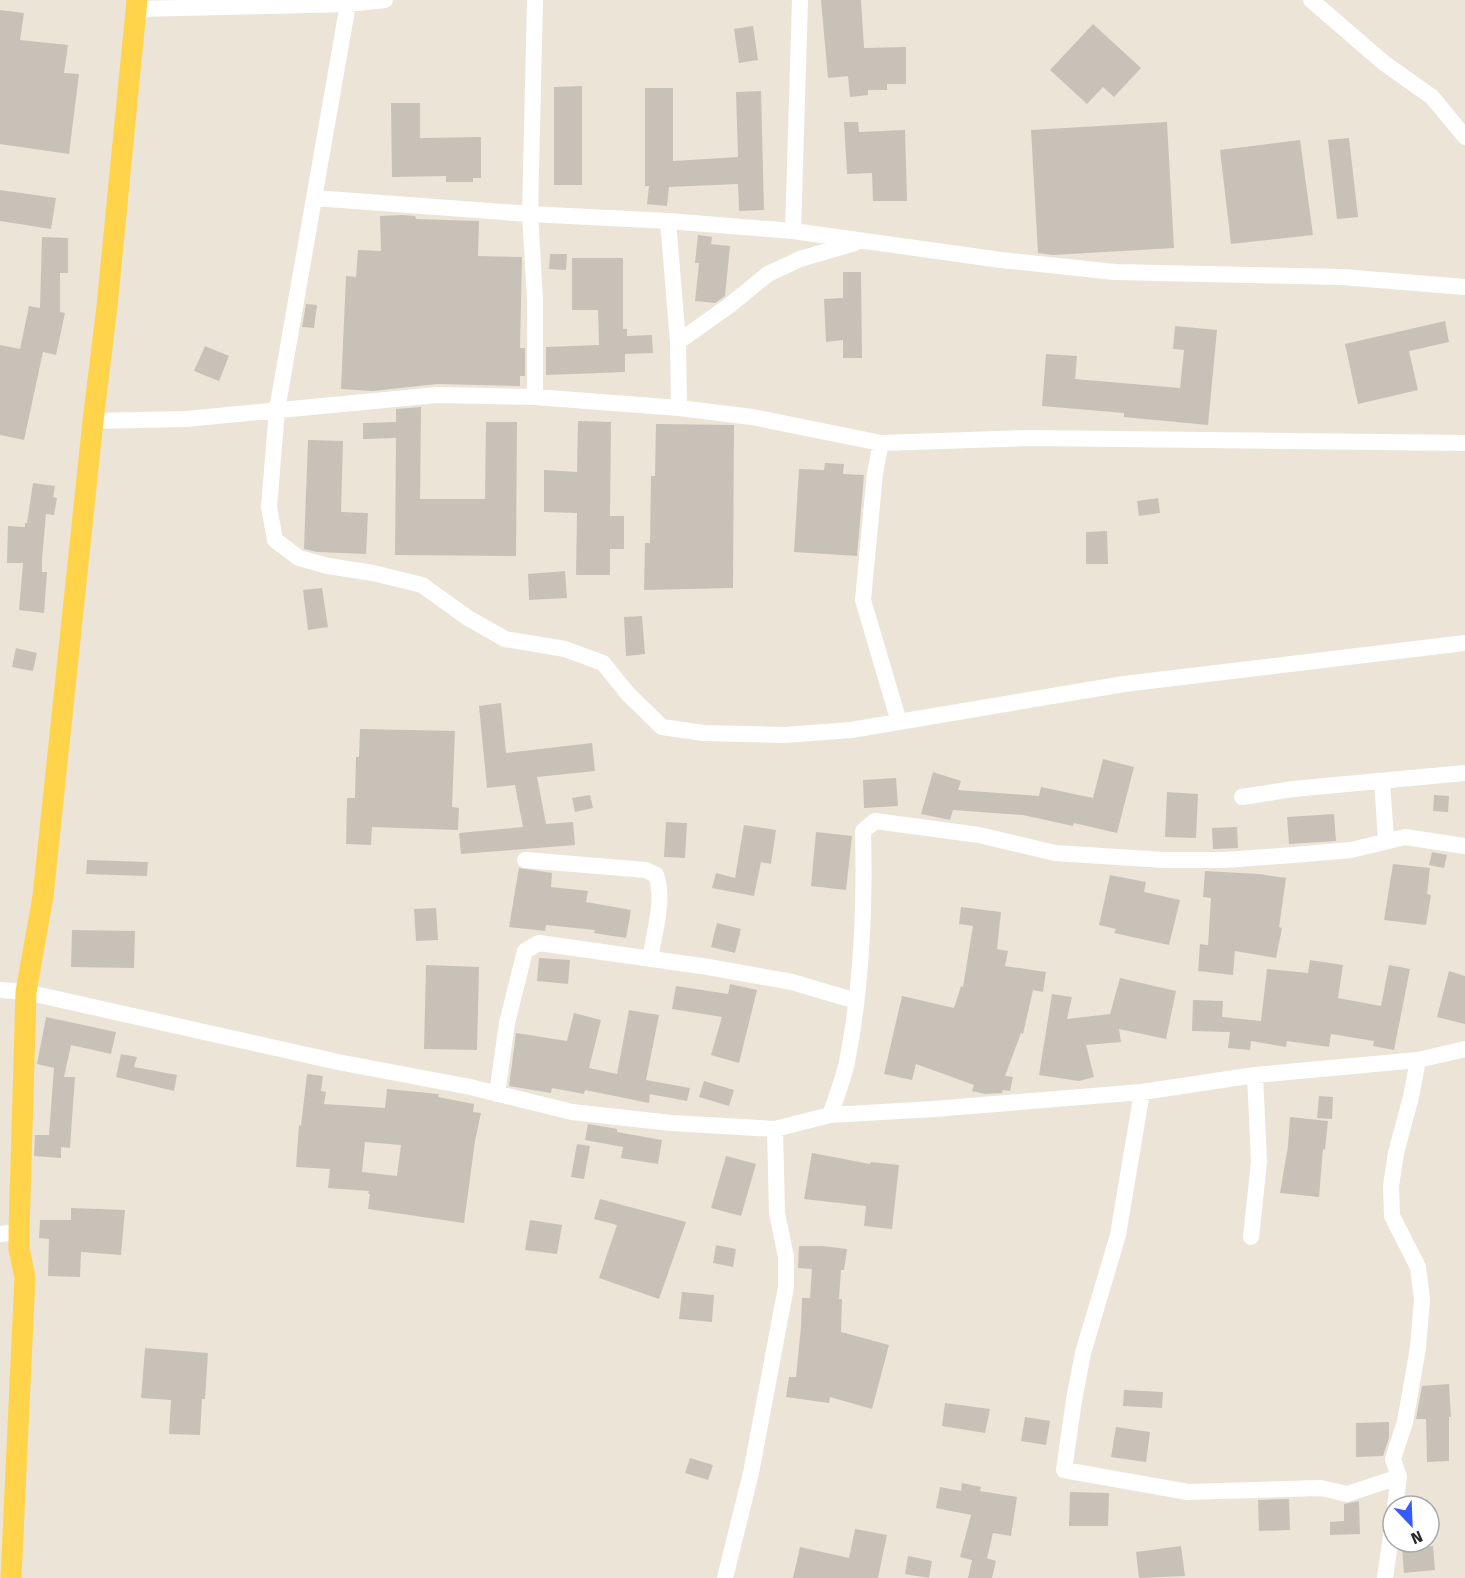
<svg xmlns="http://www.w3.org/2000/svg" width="1465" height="1578" font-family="'Fira Sans',sans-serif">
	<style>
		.building { fill: #c8c1b8; fill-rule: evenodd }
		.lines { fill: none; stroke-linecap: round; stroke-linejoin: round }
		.minor { stroke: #fff; stroke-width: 16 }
		.major { stroke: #ffd44b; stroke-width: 21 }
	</style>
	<rect width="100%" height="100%" fill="#ede4d8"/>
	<path class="building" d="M821 0H861L864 48 906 47V84H887V90H868V95L850 97 848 76 828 78Z
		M0 10 24 13 20 40 68 45 64 73 79 74 69 154 0 144Z
		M1093 24 1141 68 1114 97 1103 87 1087 104 1050 70Z
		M753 26 758 60 739 63 734 29Z
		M582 86V185H554V87Z
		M645 88H673V161L738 157 736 92 761 91 764 210 739 211 738 184 669 187 667 206 647 204 649 186H645Z
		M391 103H420V138L481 137V178H473V182H446V176L392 177Z
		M844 122H858L859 132 905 130 907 201H873L872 173 847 174Z
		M1167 122 1174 248 1053 255 1038 253 1031 130Z
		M1349 138 1358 217 1337 219 1328 140Z
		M1300 140 1313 235 1231 244 1220 150Z
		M0 190 56 198 51 229 0 221Z
		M402 215 415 216 416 219 479 221 478 256 522 257 520 348H525V376H520V386L437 384 373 391 341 389 346 276 356 277 358 250 381 251 380 216Z
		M698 235 712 237 711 244 730 246 725 296 715 303 695 301 699 263H695Z
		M42 237 68 238V273H60V312L65 313 56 355 43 352 24 440 0 435V345L20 349 29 306 40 308Z
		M550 254H567L566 270 549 269Z
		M572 258H623V329H627V336L652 335 653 353 625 354V372L546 375V347L599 345 598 310H572Z
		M843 272H861L862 358H843V340L826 342 824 299 843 298Z
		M306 304 317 305 314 328 302 327Z
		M1445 321 1449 342 1409 351 1418 390 1358 404 1345 344Z
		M1175 326 1217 330 1208 425 1124 417V413L1042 406 1046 354 1077 356 1075 379 1180 388 1184 350 1173 349Z
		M205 346 229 356 219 381 194 371Z
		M421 407 420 499H485L486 422H517L516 556 395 555 396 438 363 439V423L396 422V409Z
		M578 421 611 422 610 516H624V549H610V575H576L577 513 544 512V470L577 472Z
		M656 424 734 425 733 588 644 590 645 543H650L651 476H655Z
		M308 440 343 441 341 512 368 513 366 554 317 552 304 549Z
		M825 463 844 464 843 474 864 475 857 556 794 552 799 469 824 470Z
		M33 483 55 486 53 497 57 498 54 515 46 514 42 559V572H47L44 613 19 610 23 563H7L8 526 25 527V523H27Z
		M1158 498 1160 513 1139 516 1137 501Z
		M1107 531 1108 564H1086V532Z
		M565 571 567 598 529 600 528 574Z
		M322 588 328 627 308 630 303 590Z
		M642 616 645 654 626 656 624 617Z
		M16 648 37 653 33 671 12 667Z
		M501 703 506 753 592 743 595 771 537 777 546 824 573 822 575 845 461 854 459 833 523 827 515 785 487 788 479 706Z
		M360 729 455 731 452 807 459 808 458 830 372 827 371 845 346 844 347 798H355L356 757H359Z
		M1103 759 1134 767 1117 833 1074 823 1073 826 1023 815 953 810 950 820 921 814 933 772 961 781 958 790 1039 796 1041 787 1093 798Z
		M896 778 898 806 864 808 863 780Z
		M1167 792 1198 794 1196 838 1165 837Z
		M590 795 593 808 575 812 572 798Z
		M1434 795 1449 796 1448 812 1433 811Z
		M1334 814 1336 841 1289 844 1287 817Z
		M666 822 687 823 685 858 664 857Z
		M744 825 776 830 771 864 761 862 754 896 712 888 716 873 735 878Z
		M1237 827 1238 848 1213 849 1212 828Z
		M816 832 852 836 846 890 811 886Z
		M1432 852 1447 855 1444 868 1429 865Z
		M87 860 148 862 147 876 86 874Z
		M1393 864 1430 868 1427 894 1431 895 1426 925 1384 920Z
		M519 868 552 873 551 887 588 891 586 902 631 910 626 938 594 933 595 930 546 925 545 931 509 927Z
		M1205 871 1259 874 1286 878 1279 927 1282 928 1276 958 1235 951 1233 975 1198 971 1200 944 1208 945 1211 898 1203 897Z
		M1110 875 1146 882 1144 892 1180 900 1169 945 1114 933 1116 929 1099 925Z
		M961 907 1001 912 997 949 1008 951 1005 966 1046 972 1043 992 1033 990 1023 1034 1021 1033 1005 1076 1013 1077 1010 1091 1003 1090 1002 1093 985 1094 972 1091 974 1085 916 1064 912 1080 884 1074 902 996 954 1008 961 986 963 987 973 926 959 924Z
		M436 908 438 940 416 941 414 909Z
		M717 923 741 929 735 953 711 947Z
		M72 930 135 931 134 968 71 967Z
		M539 958 570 960 568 984 537 981Z
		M1310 960 1343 965 1338 998 1381 1006 1389 965 1410 969 1394 1050 1373 1046 1374 1041 1331 1034 1329 1047 1287 1041 1286 1047 1251 1041 1250 1050 1228 1048 1230 1032 1192 1031 1193 1000 1223 1001 1222 1017 1261 1021 1267 969 1308 973Z
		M426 965 479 967 477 1050 424 1049Z
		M1449 971 1465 976V1024L1437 1017Z
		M1120 978 1176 991 1166 1039 1119 1029 1121 1042 1086 1045 1094 1077 1079 1081 1039 1075 1052 994 1072 997 1067 1019 1110 1014Z
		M730 984 757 990 739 1063 711 1055 722 1017 672 1009 676 986 728 994Z
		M629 1010 659 1015 646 1080 690 1088 687 1101 650 1094 649 1103 585 1090 584 1094 552 1088 551 1093 509 1086 516 1033 567 1041 574 1013 601 1020 589 1068 617 1074Z
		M46 1017 116 1032 111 1054 71 1045 64 1077H75L70 1148 61 1147V1158L34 1156 35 1135H49L54 1068 37 1064Z
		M121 1054 137 1057 134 1067 177 1075 174 1091 116 1077Z
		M307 1074 323 1076 321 1091 326 1092 324 1104 385 1108 387 1089 439 1094 438 1097 474 1104 473 1112 481 1113 475 1141 464 1223 368 1209 370 1194H368L369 1191 328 1188 330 1169 296 1167 299 1125 301 1126ZM365 1142 401 1145 397 1176 362 1172Z
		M704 1081 734 1090 729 1106 699 1097Z
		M1319 1096 1333 1097 1332 1119 1317 1118Z
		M1290 1117 1328 1121 1325 1150 1323 1149 1319 1197 1280 1193 1288 1146Z
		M588 1124 617 1129V1132L662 1140 658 1164 621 1158 623 1147 585 1140Z
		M577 1144 590 1146 584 1179 571 1177Z
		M812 1153 870 1164 871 1162 899 1165 892 1229 864 1226 866 1206 804 1199Z
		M726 1156 756 1164 741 1216 711 1208Z
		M600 1199 686 1222 659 1299 599 1278 617 1225 594 1219Z
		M71 1208 125 1210 121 1255 81 1252 80 1277 48 1276 49 1239 39 1238 40 1220H71Z
		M530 1220 562 1225 557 1254 525 1250Z
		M716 1245 736 1249 733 1267 713 1263Z
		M799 1246H822L847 1249 844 1270H841L839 1299H842L841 1332 889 1345 872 1409 830 1397 829 1403 786 1397 789 1377H796L801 1327 802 1298H810L812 1269 798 1268Z
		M682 1292 714 1295 712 1322 679 1319Z
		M145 1348 208 1353 205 1399H202L200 1435 169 1434 171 1400 141 1398Z
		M1449 1384 1451 1417H1449V1461L1427 1462 1426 1419H1416L1422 1386Z
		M1124 1390 1163 1392 1162 1408 1123 1406Z
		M945 1403 990 1409 985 1433 942 1426Z
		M1025 1417 1050 1421 1046 1445 1021 1441Z
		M1389 1422V1438L1383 1456 1356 1457V1423Z
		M1116 1427 1150 1432 1146 1462 1111 1457Z
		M690 1458 713 1465 708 1480 685 1473Z
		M962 1483 981 1487 980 1491 1017 1497 1011 1536 993 1533 987 1558 996 1561 992 1578H968L972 1560 960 1557 971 1515 936 1508 940 1487 961 1491Z
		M1070 1492 1109 1493 1108 1526H1069Z
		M1289 1499 1290 1530 1259 1531 1258 1500Z
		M1359 1501 1360 1534 1330 1535V1522L1344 1521V1504Z
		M855 1529 887 1535 878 1578H793L800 1547 849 1558Z
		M1181 1546 1185 1576 1139 1578 1136 1552Z
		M1433 1546 1435 1570 1404 1573 1402 1549Z
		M908 1556 932 1561 929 1578 905 1574Z"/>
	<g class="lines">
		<path class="minor" d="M535 0 530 214 535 299V397
			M1311 0 1384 63 1432 97 1465 137
			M348 4 277 410 269 507 275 540 299 558 328 566 373 573 422 585 468 618 505 639 565 649 603 663 628 694 662 727 704 733 785 735 851 730 1124 684 1465 643
			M136 9 348 4 385 0
			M314 198 530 214 668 221 793 231 1001 260 1115 272 1342 277 1465 287
			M668 221 678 342 679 408
			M793 231 800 0
			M678 342 730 305 768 274 800 259 855 243
			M93 421 186 419 437 395 535 397 679 408 752 417 881 443 1029 438 1465 443
			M881 443 875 473 863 600 899 722
			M1382 781 1386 840
			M1242 797 1293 789 1465 773
			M525 860 646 870 656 875C665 900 654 933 650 959
			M0 990 26 992 338 1062 470 1087 572 1112 671 1123 775 1129 830 1115 934 1109 1142 1092 1255 1075 1418 1060 1465 1049
			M1142 1092 1118 1235 1083 1353 1074 1400 1064 1470 1188 1492 1321 1488 1347 1494 1399 1477
			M497 1094 507 1023 525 951 539 943 708 967 792 982 856 1001
			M830 1115C836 1098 843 1080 847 1062 862 986 865 908 863 831L875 821 979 835 1055 853 1164 860H1225L1293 855 1351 850 1405 837 1465 846
			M0 1234 19 1232
			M1251 1237 1259 1162 1255 1075
			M1395 1506 1399 1477 1393 1459 1405 1422 1418 1348 1422 1299 1418 1267 1392 1216 1391 1186 1396 1153 1411 1097 1418 1060
			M725 1578 751 1473 786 1287V1257L777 1213 775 1129
			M1385 1578 1393 1522"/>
		<path class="major" d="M11 1578 25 1277 19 1249V1232L26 992 43 896 93 421 107 306 137 0"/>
	</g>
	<g transform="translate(1411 1524) rotate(157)"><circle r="28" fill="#ffffff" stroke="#a9a9a9" stroke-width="1.5"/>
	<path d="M0-4.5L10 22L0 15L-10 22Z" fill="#335bff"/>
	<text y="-9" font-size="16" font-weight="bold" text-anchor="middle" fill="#292929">N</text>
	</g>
</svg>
